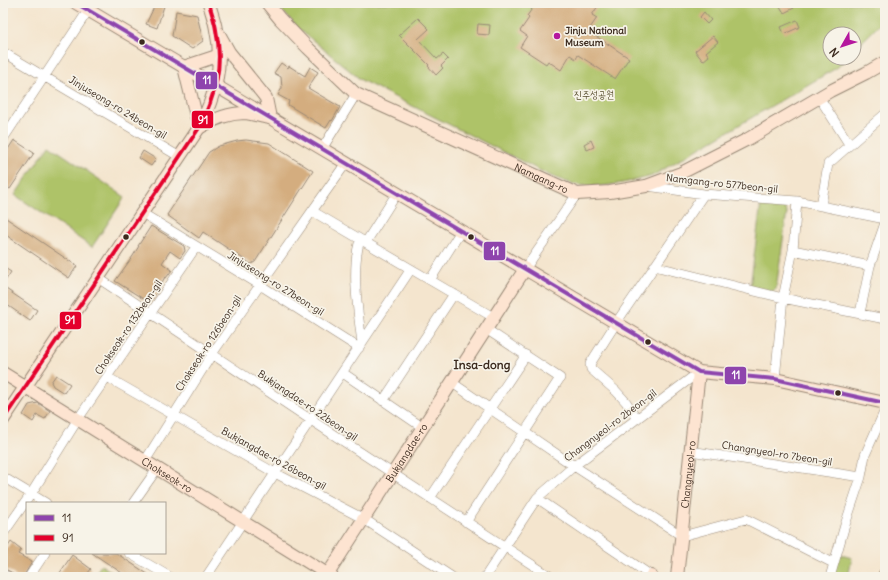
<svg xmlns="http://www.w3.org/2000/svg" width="888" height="580" font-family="Delius,'Poor Story',sans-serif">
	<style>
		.green { fill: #aec368; stroke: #747643 }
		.building { fill: #d4ad7f }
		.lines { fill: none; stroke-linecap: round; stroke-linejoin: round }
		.street-casing { stroke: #988876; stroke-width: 10 }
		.secondary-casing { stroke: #988876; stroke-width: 14 }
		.street { stroke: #fff; stroke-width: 9 }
		.secondary { stroke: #fde4d1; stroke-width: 12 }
		.bus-1-casing { stroke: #f7f3e8; stroke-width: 7 }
		.bus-2-casing { stroke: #f7f3e8; stroke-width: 7 }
		.bus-1 { stroke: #8e44ad; stroke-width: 4 }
		.bus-2 { stroke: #e4002b; stroke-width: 4 }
		.poi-dot { fill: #b5179e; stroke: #f7f3e8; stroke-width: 1.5 }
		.bus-dot { fill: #3b2a1e; stroke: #f7f3e8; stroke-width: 1.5 }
		.labels { text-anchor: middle; stroke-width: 3.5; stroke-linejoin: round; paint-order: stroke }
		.poi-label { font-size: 10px; font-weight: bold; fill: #3b2a1e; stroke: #f7f3e8; text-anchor: start }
		.park-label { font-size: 10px; fill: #585030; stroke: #f7f3e8 }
		.street-label { font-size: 10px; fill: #3b2a1e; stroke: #f7f3e8 }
		.quarter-label { font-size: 12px; font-weight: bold; fill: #3b2a1e; stroke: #f7f3e8 }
		.line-badge { stroke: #f7f3e8; stroke-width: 1.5 }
		.badge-label { font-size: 11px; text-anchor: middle; font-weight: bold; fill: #fff }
	</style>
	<rect width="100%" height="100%" fill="#f7f3e8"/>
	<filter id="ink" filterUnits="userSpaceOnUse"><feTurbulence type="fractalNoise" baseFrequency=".025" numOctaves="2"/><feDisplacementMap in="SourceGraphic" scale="8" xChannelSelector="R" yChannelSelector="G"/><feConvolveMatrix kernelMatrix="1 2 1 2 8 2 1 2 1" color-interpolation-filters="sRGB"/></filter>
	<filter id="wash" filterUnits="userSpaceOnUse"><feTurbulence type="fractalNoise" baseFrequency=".012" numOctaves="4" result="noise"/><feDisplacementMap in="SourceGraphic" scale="16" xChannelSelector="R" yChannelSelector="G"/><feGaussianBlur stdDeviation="0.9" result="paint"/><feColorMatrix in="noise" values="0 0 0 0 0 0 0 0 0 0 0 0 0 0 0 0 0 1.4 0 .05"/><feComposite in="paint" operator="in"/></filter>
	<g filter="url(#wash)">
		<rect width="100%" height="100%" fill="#f4e5ce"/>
		<path class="green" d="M275 3H885V19L854 50V34H830V58H846L838 67 652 176C630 182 600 189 578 185 569 183 559 179 551 176L361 80 298 28Z
			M49 145 125 197 92 247 15 195Z
			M761 203 783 206 787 212 776 289 770 293 750 288Z
			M834 553 852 558 848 577H830Z
			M101 565 120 577H93Z"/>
		<g id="blocks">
			<path class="building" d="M156 3H165L157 28 146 24Z
				M536 3H600L592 15 597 18 588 31 629 58 615 79 578 55 576 59 570 55 561 70 548 61 546 64 520 47 527 36 520 31 529 18 527 16Z
				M778 3H791L794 8 784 13Z
				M176 11 197 15 203 41 192 49 172 36Z
				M704 12 711 20 707 24 700 17Z
				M418 18 429 29 418 39 437 59 443 54 448 59 441 66 443 68 436 75 428 66 429 65 399 35Z
				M797 20 800 27 784 34 781 27Z
				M478 24 490 25 489 35 477 34Z
				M713 36 718 42 706 52 709 56 703 61 695 51Z
				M281 63 288 68 289 66 305 76 310 67 318 72 308 88 340 107 332 121 331 120 326 128 288 105 289 101 278 95 282 88 281 77 274 73Z
				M14 140 34 153 10 189 3 184V157Z
				M246 140 269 143 313 171 255 262 251 264 203 232 199 238 167 215 209 152 219 146 237 141Z
				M591 140 594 147 587 150 584 144Z
				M143 151 156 159 151 166 139 158Z
				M3 216 77 266 69 278 3 233Z
				M151 226 184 246 185 251 180 258 170 251 162 263 172 270 166 278 165 277 152 300H145L115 281 133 256 139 246H138Z
				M3 267 11 272 3 284Z
				M3 287 37 310 30 321 3 302Z
				M56 375 70 384 64 393 53 386 51 382Z
				M38 403 50 411 45 419 37 415 33 422 23 415 29 405Z
				M11 542 21 550 18 554 32 562 23 577H16L11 572 3 568V545L7 548Z
				M92 553H116L152 577H128Z
				M72 555 91 569 85 577H57Z"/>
		</g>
	</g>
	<g filter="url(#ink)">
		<use href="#blocks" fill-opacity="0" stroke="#988876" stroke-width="1"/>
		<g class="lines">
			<g class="street-casing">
				<path id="street" d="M3 52 180 157
					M819 97 849 144
					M3 139 93 3
					M322 149 356 94
					M647 186 704 194 797 201 885 219
					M821 206 828 164 885 114
					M312 211 493 317
					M142 213 260 285 359 348
					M360 239C351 270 358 311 362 343
					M366 242 397 193
					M793 250 870 266
					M654 266 783 298 885 319
					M525 269 577 194
					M98 278 311 420 551 577
					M430 280 461 231
					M860 313 870 266 885 223
					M343 373 422 427
					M107 377 275 473 364 519 452 577
					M775 379 783 298 793 250 797 201
					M451 382 574 466 682 536 746 519 833 563
					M383 401 454 294
					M637 419 626 402 616 391 591 369 590 364 616 323 704 194
					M690 451 861 477
					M145 461 212 354 260 285 346 163
					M3 477 46 503
					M430 498 526 355
					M537 498 653 577
					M133 503 157 469
					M466 522 560 378 486 329
					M3 534 31 494 78 419 196 247
					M129 553 170 577
					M3 574 8 577
					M29 577 45 553
					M206 577 411 269
					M485 577 537 498 574 466 699 372
					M830 577 845 525 861 477 865 455 885 410"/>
			</g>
			<g class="secondary-casing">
				<g id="secondary">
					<path d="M76 3 699 372 775 379 885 403"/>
					<path id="s1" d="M267 3 280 19 308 48 356 94 577 194 610 192 646 186 681 173 748 139 830 91 866 73 885 62"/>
					<path d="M219 34 229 52 266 98 270 118C262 117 253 114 245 113 228 113 212 120 199 128L184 67 220 55"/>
					<path id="s2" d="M3 373 332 577"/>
					<path d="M3 420 199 128C215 96 224 66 216 30 215 21 211 12 209 3"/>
					<path id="s3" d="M326 577 525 269"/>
					<path d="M651 577V576"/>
					<path id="s4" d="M677 577 699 372"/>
					<path d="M884 577 885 574"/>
				</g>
			</g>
			<use href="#street" class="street"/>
			<use href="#secondary" class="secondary"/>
			<g class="bus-1-casing">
				<path id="bus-1" d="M76 3 699 372 775 379 885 403"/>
			</g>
			<g class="bus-2-casing">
				<path id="bus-2" d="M3 420 199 128C215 96 224 66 216 30 215 21 211 12 209 3"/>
			</g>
			<use href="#bus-1" class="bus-1"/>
			<use href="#bus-2" class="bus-2"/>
		</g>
	</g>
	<circle class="poi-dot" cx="557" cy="36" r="4"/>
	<g class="bus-dot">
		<circle cx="142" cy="42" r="3.5"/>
		<circle cx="126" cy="237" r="3.5"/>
		<circle cx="471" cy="237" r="3.5"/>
		<circle cx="648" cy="342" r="3.5"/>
		<circle cx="838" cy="393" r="3.5"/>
	</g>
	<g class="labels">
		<g class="poi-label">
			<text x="565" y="34">Jinju National<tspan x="565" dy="12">Museum</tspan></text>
		</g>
		<g class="park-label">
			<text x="594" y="98">진주성공원</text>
		</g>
		<g class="street-label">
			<text transform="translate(118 107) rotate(31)" y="4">Jinjuseong-ro 24beon-gil</text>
			<text dy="4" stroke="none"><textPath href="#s1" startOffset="331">Namgang-ro</textPath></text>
			<text transform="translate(722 183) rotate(6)" y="4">Namgang-ro 577beon-gil</text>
			<text transform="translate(276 283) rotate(32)" y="4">Jinjuseong-ro 27beon-gil</text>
			<text transform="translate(128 327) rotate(-56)" y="4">Chokseok-ro 132beon-gil</text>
			<text transform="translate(208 343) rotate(-57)" y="4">Chokseok-ro 126beon-gil</text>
			<text transform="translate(308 405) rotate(34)" y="4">Bukjangdae-ro 22beon-gil</text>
			<text transform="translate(610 425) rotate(-37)" y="4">Changnyeol-ro 2beon-gil</text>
			<text dy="4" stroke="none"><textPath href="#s3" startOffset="148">Bukjangdae-ro</textPath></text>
			<text transform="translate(777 453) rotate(9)" y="4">Changnyeol-ro 7beon-gil</text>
			<text transform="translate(274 458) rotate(29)" y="4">Bukjangdae-ro 26beon-gil</text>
			<text dy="4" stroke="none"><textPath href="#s4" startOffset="103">Changnyeol-ro</textPath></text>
			<text dy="4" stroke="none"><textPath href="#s2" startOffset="193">Chokseok-ro</textPath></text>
		</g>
		<g class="quarter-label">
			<text x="482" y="369">Insa-dong</text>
		</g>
	</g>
	<g class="line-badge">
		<rect x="195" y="71" width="23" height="19" rx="4" fill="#8e44ad"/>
		<rect x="191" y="110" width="23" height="19" rx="4" fill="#e4002b"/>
		<rect x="483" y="241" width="23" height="20" rx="4" fill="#8e44ad"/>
		<rect x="59" y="311" width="23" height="19" rx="4" fill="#e4002b"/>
		<rect x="724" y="366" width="23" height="19" rx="4" fill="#8e44ad"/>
	</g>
	<g class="badge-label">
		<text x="207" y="84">11</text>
		<text x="203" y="124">91</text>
		<text x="495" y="255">11</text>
		<text x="70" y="324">91</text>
		<text x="736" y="379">11</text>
	</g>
	<rect width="888" height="580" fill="none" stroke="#f7f3e8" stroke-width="16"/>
	<rect x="26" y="502" width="140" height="52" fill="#f7f3e8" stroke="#aca397"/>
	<rect x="34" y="515" width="20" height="6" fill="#8e44ad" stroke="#aca397"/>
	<text x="62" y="522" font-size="12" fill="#3b2a1e">11</text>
	<rect x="34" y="535" width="20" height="6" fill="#e4002b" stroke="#aca397"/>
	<text x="62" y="542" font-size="12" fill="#3b2a1e">91</text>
	<g transform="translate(842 46) rotate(231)"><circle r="19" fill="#f7f3e8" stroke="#aca397"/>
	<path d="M0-3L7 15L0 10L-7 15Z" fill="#b5179e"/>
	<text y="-6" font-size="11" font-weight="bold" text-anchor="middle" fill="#3b2a1e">N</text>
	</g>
</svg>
